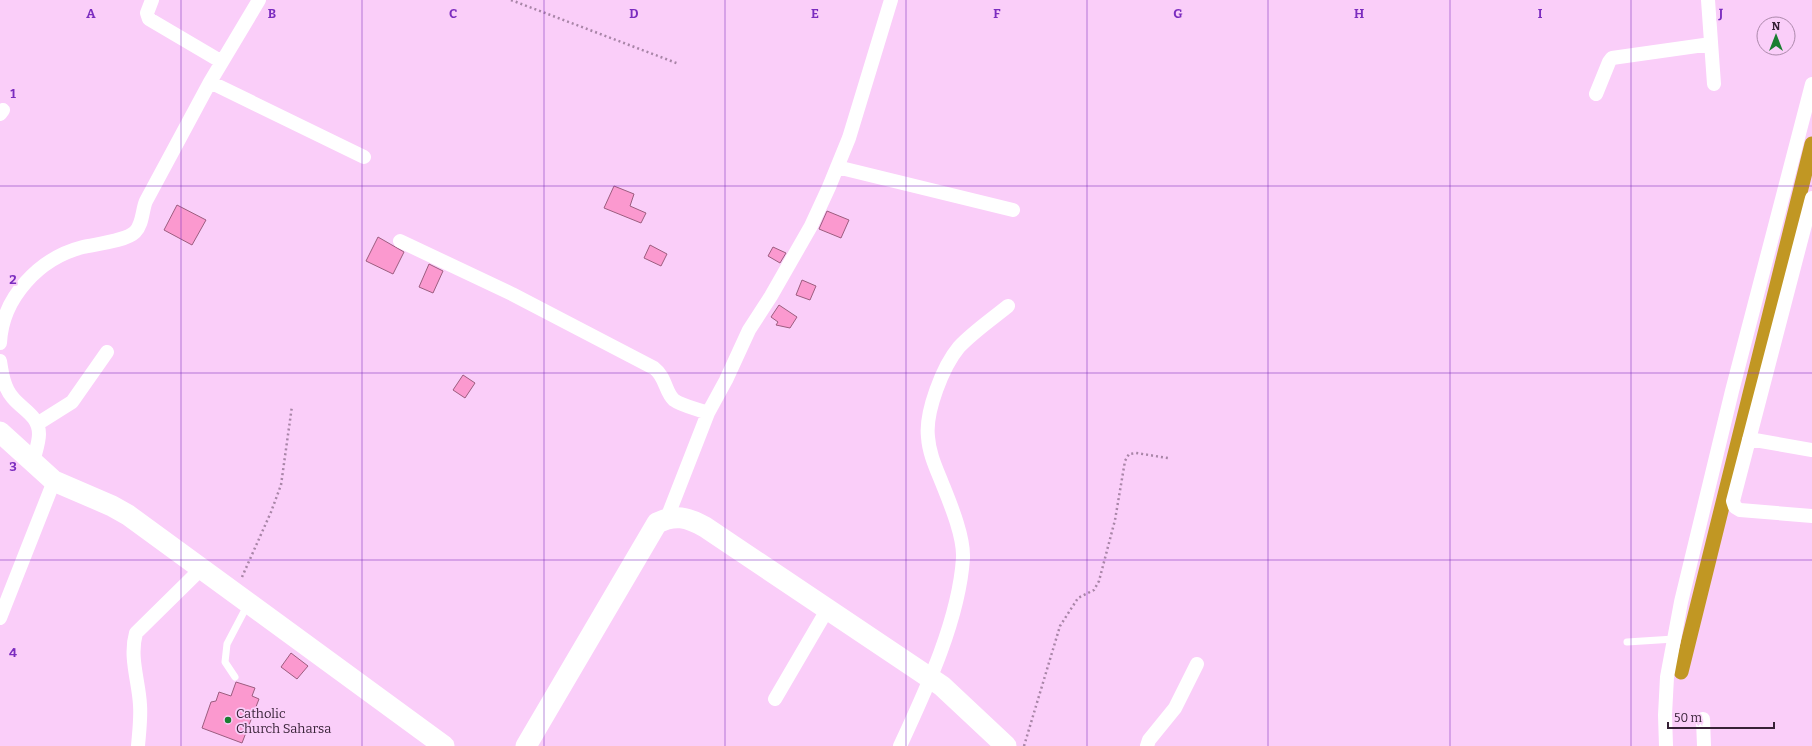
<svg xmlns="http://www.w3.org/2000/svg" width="1812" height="746" font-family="Bitter,serif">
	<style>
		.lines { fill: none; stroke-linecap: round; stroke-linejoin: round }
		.canal { stroke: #c19723; stroke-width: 15 }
		.building { fill: #fb99cf; stroke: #9c5d7f }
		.path { stroke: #a885a7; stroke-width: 2.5; stroke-dasharray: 2 3; stroke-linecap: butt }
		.lane { stroke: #fff; stroke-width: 7 }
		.street { stroke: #fff; stroke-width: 14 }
		.secondary { stroke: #fff; stroke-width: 21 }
		.grid { fill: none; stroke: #7b2cbf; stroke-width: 1; stroke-opacity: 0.55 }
		.poi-dot { fill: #1a7e31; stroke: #facef9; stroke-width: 1.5 }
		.labels { text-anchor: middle; stroke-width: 3.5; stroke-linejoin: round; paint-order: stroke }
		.poi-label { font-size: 13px; fill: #362136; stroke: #facef9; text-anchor: start }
		.grid-label { font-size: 13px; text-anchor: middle; font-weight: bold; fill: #7b2cbf; stroke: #facef9; stroke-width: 3.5; stroke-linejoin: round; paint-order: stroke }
	</style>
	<rect width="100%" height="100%" fill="#facef9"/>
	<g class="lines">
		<path class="canal" d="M1681 672 1812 144"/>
	</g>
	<path class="building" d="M614 186 634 194 630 206 646 213 641 223 604 208Z
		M177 205 206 220 192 245 164 230Z
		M827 211 849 220 841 238 819 229Z
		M378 237 404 252 393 274 366 261Z
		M650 245 667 254 661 266 644 258Z
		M773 247 786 253 780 263 768 256Z
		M429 264 443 271 433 293 419 287Z
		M802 280 816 286 810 300 796 295Z
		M779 305 797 317 790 328 776 325 778 322 771 317Z
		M463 375 475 383 465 398 453 390Z
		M291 653 308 666 297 679 281 667Z
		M236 682 255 688 252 696 259 699 242 743 202 728 211 702 216 701 219 692 231 696Z"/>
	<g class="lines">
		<path class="path" d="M511 0 679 64
			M242 577 271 512 281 485 292 406
			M1024 746 1060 626 1078 598 1094 590 1099 581 1115 520 1125 461 1129 454 1136 453 1168 458"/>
		<path class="lane" d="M1627 642 1674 639
			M235 677 225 662 227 644 248 604"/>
		<path class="street" d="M152 0 147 13 149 19 222 62
			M1708 0 1714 84
			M210 82 364 157
			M1596 94 1609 62 1612 58 1711 44
			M0 114 3 110
			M837 167 1013 210
			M1812 198 1733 501 1735 507 1740 510 1812 516
			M400 241 512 294 654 368C666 377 665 392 674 400 682 406 698 409 708 413
			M0 343C2 298 39 258 83 247 96 244 126 241 135 232 143 224 142 210 146 201L210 82 259 0
			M0 361C2 374 4 388 13 398 23 410 39 416 39 434 39 443 35 453 33 462
			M37 424 72 402 107 352
			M1749 439 1812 450
			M667 518 708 413 726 380 749 330 771 296 811 226 829 187 849 138 891 0
			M0 618 54 481
			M775 699 827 610
			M1703 719 1704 746
			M138 746C139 733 141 719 140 705 139 682 129 657 136 633L201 569
			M900 746C926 690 959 620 963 558 964 536 950 503 942 483 936 468 929 453 928 437 925 412 943 366 959 347 973 332 992 319 1008 306
			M1147 746 1149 740 1175 708 1197 664
			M1666 746 1665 715 1667 677 1681 602 1732 391 1812 84"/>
		<path class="secondary" d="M0 432 54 481 112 506 128 515 444 746
			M526 746 657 523C675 514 687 517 705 527L942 686 1006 746"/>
	</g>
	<path class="grid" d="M181 0V746M362 0V746M544 0V746M725 0V746M906 0V746M1087 0V746M1268 0V746M1450 0V746M1631 0V746M0 186H1812M0 373H1812M0 560H1812"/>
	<circle class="poi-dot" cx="228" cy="720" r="4"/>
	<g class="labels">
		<g class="poi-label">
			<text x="236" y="718">Catholic<tspan x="236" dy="15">Church Saharsa</tspan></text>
		</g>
	</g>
	<g class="grid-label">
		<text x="91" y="18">A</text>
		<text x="272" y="18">B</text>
		<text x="453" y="18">C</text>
		<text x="634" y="18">D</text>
		<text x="815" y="18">E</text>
		<text x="997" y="18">F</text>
		<text x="1178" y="18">G</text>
		<text x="1359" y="18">H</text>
		<text x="1540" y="18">I</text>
		<text x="1721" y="18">J</text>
		<text x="13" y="98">1</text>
		<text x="13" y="284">2</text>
		<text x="13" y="471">3</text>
		<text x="13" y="657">4</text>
	</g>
	<g transform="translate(1776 36)"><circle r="19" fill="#facef9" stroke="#ac89ab"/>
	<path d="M0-3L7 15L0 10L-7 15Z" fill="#1a7e31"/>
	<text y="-6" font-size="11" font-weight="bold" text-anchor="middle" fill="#362136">N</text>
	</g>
	<path d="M1668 722v6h106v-6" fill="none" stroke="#362136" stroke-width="2"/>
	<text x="1674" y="722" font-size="12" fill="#362136" stroke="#facef9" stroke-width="3" paint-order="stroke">50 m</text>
</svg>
